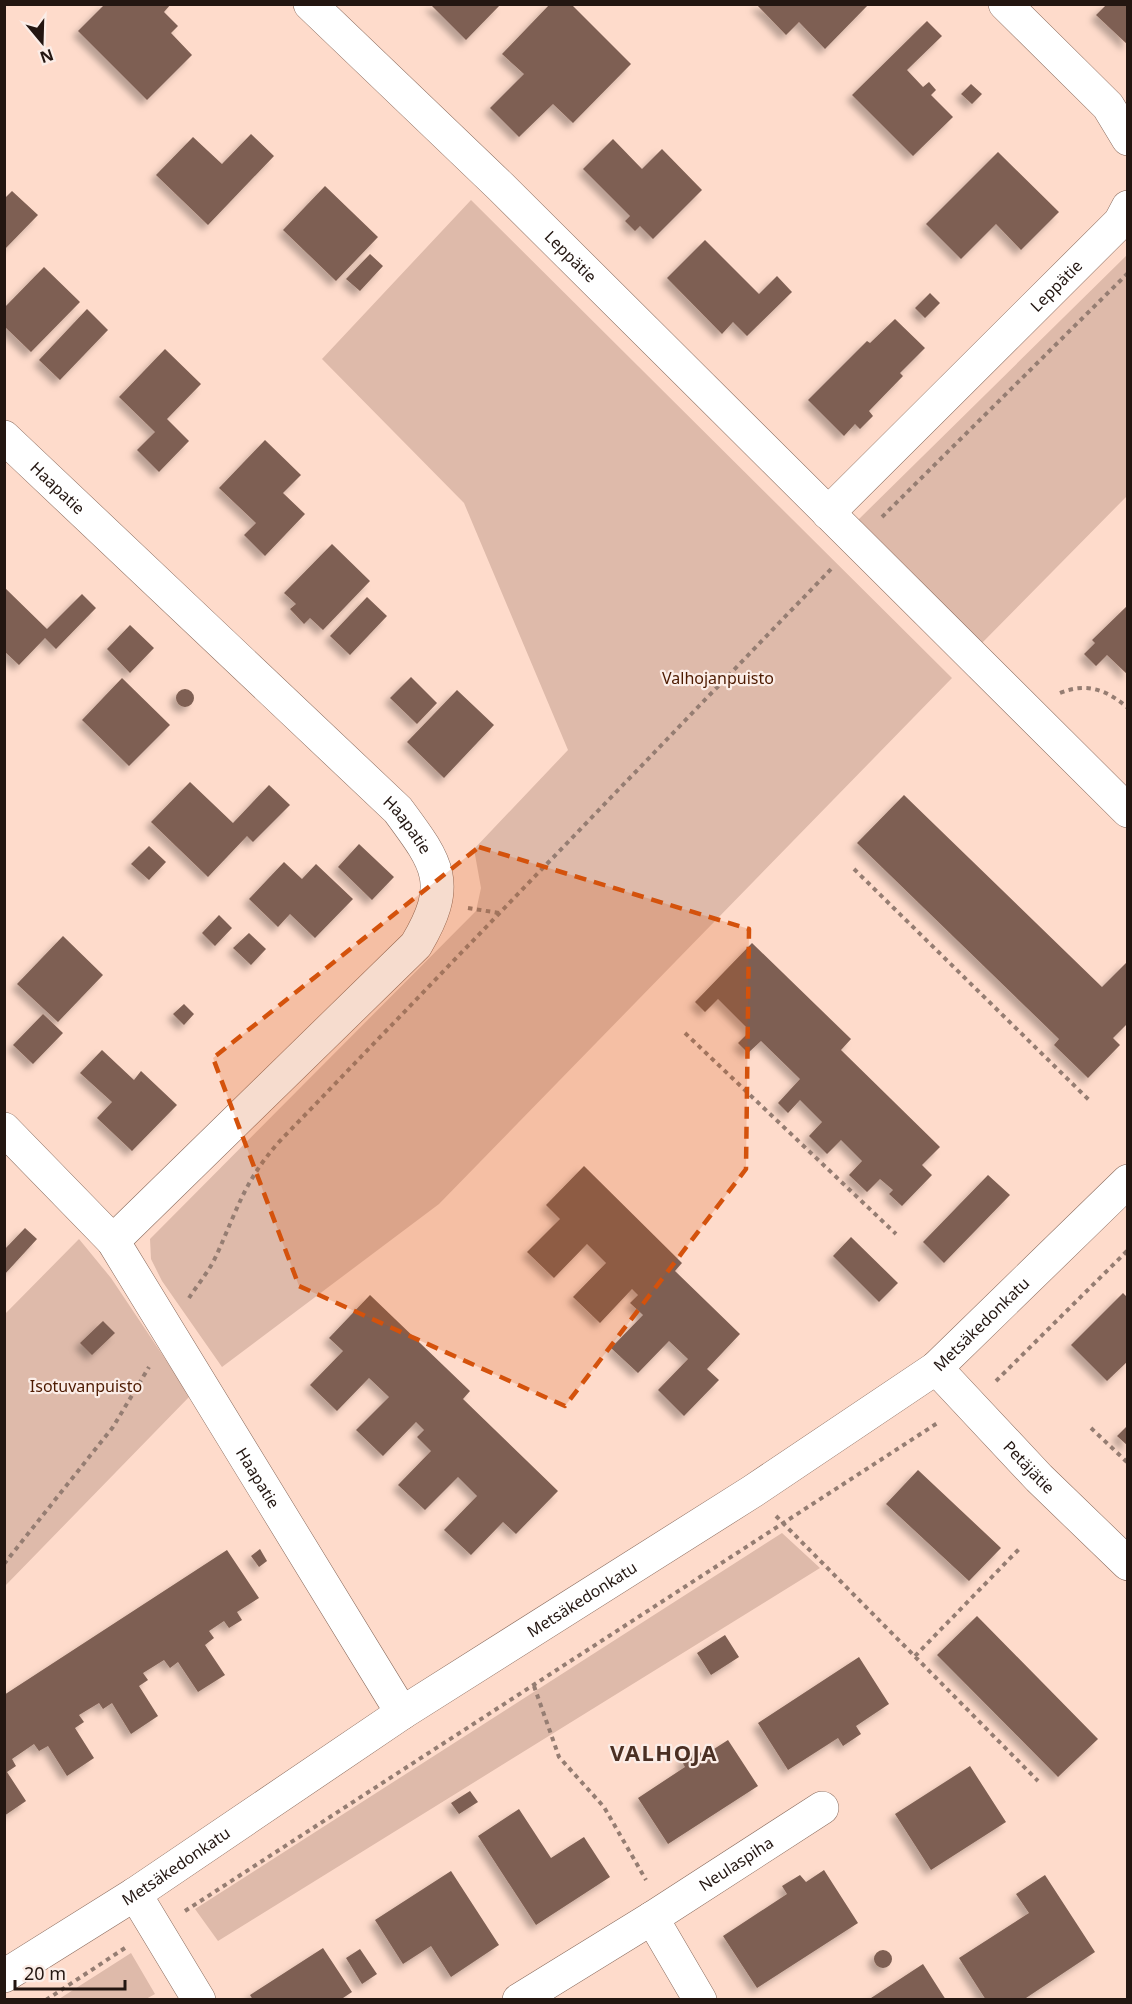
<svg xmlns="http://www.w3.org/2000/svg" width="1132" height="2004" font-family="'Noto Sans',sans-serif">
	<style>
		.green { fill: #debaaa }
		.building { fill: #7e5f52; filter: url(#shadow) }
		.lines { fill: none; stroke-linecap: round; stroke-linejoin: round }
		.street-casing { stroke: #896a5c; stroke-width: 34 }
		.secondary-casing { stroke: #896a5c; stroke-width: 34 }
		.path { stroke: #957d72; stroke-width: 4; stroke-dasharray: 4.5 4.5; stroke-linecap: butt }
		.street { stroke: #fff; stroke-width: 33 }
		.secondary { stroke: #fff; stroke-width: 33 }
		.marked { fill: #d4520c; fill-opacity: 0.2; stroke: #d4520c; stroke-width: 4.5; stroke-dasharray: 12 8; stroke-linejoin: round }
		.labels { text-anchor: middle; stroke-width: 4.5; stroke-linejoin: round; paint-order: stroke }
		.street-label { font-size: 16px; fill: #231611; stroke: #fbede7 }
		.park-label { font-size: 16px; fill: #4d1a00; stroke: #fbede7 }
		.district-label { font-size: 22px; font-weight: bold; letter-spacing: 1.5px; fill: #4a2f23; stroke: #fbede7 }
	</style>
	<defs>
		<filter id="shadow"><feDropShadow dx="-5.5" dy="5.5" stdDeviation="3" flood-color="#0004"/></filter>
	</defs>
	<rect width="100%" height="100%" fill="#fedbcb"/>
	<path class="green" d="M471 200 952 678 439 1204 222 1367 162 1281 151 1259 150 1239 476 911 481 888 474 849 568 750 464 503 322 359Z
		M1127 255V496L979 646 857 521Z
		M79 1239 111 1278 190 1396 5 1586V1314Z
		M782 1533 820 1568 218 1941 195 1909Z
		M131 1953 155 1994 146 1999H59Z"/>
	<path class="building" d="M105 4H171L164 12 178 26 171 33 192 55 147 100 78 31Z
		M430 4H501L466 40Z
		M550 4H571L631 64 573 123 553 104 519 137 490 108 524 74 502 54Z
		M756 4H869L825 49 799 22 786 35Z
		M1107 4H1128V45L1096 15Z
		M927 21 942 36 907 70 923 87 929 82 936 90 931 95 953 117 913 156 852 95Z
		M971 84 982 94 972 104 961 94Z
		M251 134 274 156 208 225 156 175 193 137 222 164Z
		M613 139 642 169 662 149 702 190 653 239 640 226 635 231 625 221 630 216 583 169Z
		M998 152 1059 212 1021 250 996 224 961 259 926 224Z
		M325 186 378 237 336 281 283 230Z
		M12 191 38 215 4 250V199Z
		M705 240 759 294 777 276 792 292 747 336 733 322 722 334 667 278Z
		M370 254 383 266 360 291 346 279Z
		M44 267 80 302 31 352 4 326V308Z
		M930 293 940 303 925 318 915 308Z
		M87 309 108 330 60 380 39 360Z
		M895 319 925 348 900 373 903 376 869 411 873 416 860 429 855 424 844 436 808 400 867 341 870 343Z
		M165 349 201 384 167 419 189 441 159 472 137 450 155 432 119 397Z
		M265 440 301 475 283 493 305 514 265 556 244 535 256 523 219 488Z
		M332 544 370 581 323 630 310 618 304 624 290 609 296 604 284 593Z
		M4 587 47 629 82 594 96 608 56 649 45 638 19 665 4 651Z
		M367 597 387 616 350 655 330 636Z
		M1128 605V675L1107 655 1096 666 1084 654 1095 643 1092 640Z
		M130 625 154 648 130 673 107 649Z
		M411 677 437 703 417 724 390 698Z
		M122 678 170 725 129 766 82 720Z
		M176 698a9 9 0 1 1 18 0a9 9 0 1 1-18 0Z
		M457 690 494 725 444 778 407 742Z
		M190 782 233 823 269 785 290 805 253 842 247 836 208 877 151 822Z
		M904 795 1102 987 1128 961V1023L1113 1038 1120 1045 1088 1078 1054 1045 1059 1039 857 843Z
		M359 844 394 877 372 900 338 867Z
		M149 846 166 862 149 880 131 864Z
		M284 862 302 879 316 864 353 899 315 938 290 914 278 927 249 899Z
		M219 915 232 928 215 946 202 933Z
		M249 933 266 949 251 965 233 948Z
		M63 936 103 975 58 1022 17 984Z
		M752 943 851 1039 841 1050 940 1147 922 1165 932 1175 902 1206 889 1194 893 1190 880 1179 867 1192 849 1175 862 1161 841 1140 827 1154 809 1136 822 1122 800 1100 788 1113 778 1103 800 1079 761 1041 748 1053 738 1043 750 1031 718 999 705 1012 695 1002Z
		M184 1004 194 1014 184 1025 173 1014Z
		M43 1014 63 1033 33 1064 13 1045Z
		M102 1050 134 1080 141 1071 177 1105 132 1151 97 1118 112 1102 80 1073Z
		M584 1166 682 1263 675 1271 740 1334 707 1369 719 1380 684 1416 658 1390 688 1359 669 1341 638 1373 611 1348 643 1315 630 1303 638 1295 632 1289 600 1323 573 1297 606 1263 587 1244 554 1278 527 1252 560 1219 546 1205Z
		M988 1175 1010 1195 944 1263 923 1242Z
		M25 1228 37 1239 4 1275V1250Z
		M851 1237 898 1283 879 1302 833 1256Z
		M1123 1293 1128 1298V1361L1107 1381 1071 1345Z
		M370 1295 470 1391 463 1399 558 1491 516 1534 503 1522 471 1555 444 1530 477 1496 458 1477 425 1510 398 1485 431 1451 417 1437 424 1430 416 1422 383 1456 356 1430 389 1397 369 1378 337 1411 310 1385 343 1351 329 1338Z
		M103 1321 115 1333 92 1355 80 1343Z
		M1128 1425V1446L1117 1436Z
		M918 1470 1001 1548 969 1581 886 1504Z
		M260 1549 267 1561 259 1567 251 1556Z
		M227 1550 259 1598 237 1612 242 1620 229 1628 224 1621 209 1631 214 1638 205 1645 225 1675 198 1692 178 1662 170 1668 164 1660 143 1673 148 1680 139 1686 158 1716 131 1734 112 1703 103 1709 99 1703 79 1715 84 1722 75 1728 94 1758 67 1776 48 1746 39 1751 34 1744 12 1759 16 1766 7 1772 26 1801 4 1816V1695Z
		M977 1616 1098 1739 1058 1777 937 1655Z
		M725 1635 739 1657 711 1675 697 1653Z
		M859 1657 889 1704 856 1726 861 1734 843 1746 838 1738 788 1770 758 1723Z
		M728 1740 758 1786 668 1844 638 1798 685 1767 681 1760 698 1749 703 1756Z
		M970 1766 1006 1822 931 1870 895 1814Z
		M470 1791 478 1802 459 1814 451 1803Z
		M519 1809 551 1858 584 1837 610 1877 536 1925 478 1836Z
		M824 1870 858 1923 757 1988 723 1936 787 1894 782 1886 800 1875 806 1882Z
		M451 1871 499 1945 451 1977 431 1946 403 1964 375 1920Z
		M1045 1875 1095 1952 1023 2000H986L959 1958 1029 1913 1016 1894Z
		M323 1948 352 1992 340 2000H253L250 1995Z
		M360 1949 377 1974 362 1984 346 1958Z
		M874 1959a9 9 0 1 1 18 0a9 9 0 1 1-18 0Z
		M923 1964 946 2000H868Z"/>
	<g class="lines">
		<g class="street-casing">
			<g id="street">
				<path id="s1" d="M310 4 501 187 1128 811"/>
				<path d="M1005 4 1108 106 1128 139"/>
				<path id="s2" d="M4 437 398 810C438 864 453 883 416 945L113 1241"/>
				<path id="s3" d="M828 513 1120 222 1128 207"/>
				<path id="s4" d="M4 1129 113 1241 402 1713"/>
				<path id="s5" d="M936 1368 1039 1478 1128 1564"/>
				<path d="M135 1894 199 2000"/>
				<path id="s6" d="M652 1918 822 1808"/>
				<path d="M519 2000 652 1918 700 2000"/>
			</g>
		</g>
		<g class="secondary-casing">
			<g id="secondary">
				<path id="s7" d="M4 1976 135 1894 402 1713 753 1491 936 1368 1128 1181"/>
			</g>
		</g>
		<path class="path" d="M882 517 1128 273
			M1060 693C1087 682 1107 690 1128 708
			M854 869 1089 1100
			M468 908 499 913
			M685 1033 896 1234
			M189 1298C198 1284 210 1270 217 1254 237 1210 244 1182 278 1143L833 567
			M996 1381 1128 1250
			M1091 1428 1128 1463
			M776 1516 1038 1781
			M4 1564 113 1427 149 1367
			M915 1656 1021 1547
			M534 1686 559 1757 604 1807 646 1880
			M185 1911 939 1422
			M46 2000 128 1946"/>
		<use href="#street" class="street"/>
		<use href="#secondary" class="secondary"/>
	</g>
	<path class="marked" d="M479 847 749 929 746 1169 565 1406 299 1286 213 1058Z"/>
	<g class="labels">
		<g class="street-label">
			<text dy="6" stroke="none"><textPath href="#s1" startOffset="363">Leppätie</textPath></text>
			<text dy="6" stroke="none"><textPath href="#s3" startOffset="322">Leppätie</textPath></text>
			<text dy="6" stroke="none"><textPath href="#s2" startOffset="74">Haapatie</textPath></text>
			<text dy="6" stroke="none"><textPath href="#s2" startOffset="560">Haapatie</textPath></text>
			<text dy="6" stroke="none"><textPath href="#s7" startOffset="1176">Metsäkedonkatu</textPath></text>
			<text dy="6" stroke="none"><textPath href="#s5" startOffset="136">Petäjätie</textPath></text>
			<text dy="6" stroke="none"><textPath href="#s4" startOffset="434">Haapatie</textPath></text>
			<text dy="6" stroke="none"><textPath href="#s7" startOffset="690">Metsäkedonkatu</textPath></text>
			<text dy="6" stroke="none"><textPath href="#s6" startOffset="100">Neulaspiha</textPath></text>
			<text dy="6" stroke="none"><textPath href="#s7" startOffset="204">Metsäkedonkatu</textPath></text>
		</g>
		<g class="park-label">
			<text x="718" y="684">Valhojanpuisto</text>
			<text x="86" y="1392">Isotuvanpuisto</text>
		</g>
		<g class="district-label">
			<text x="664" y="1761">VALHOJA</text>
		</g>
	</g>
	<rect width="1132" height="2004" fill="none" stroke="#231611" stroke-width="12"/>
	<g transform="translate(42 42) rotate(161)" stroke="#fbede7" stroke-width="4.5" paint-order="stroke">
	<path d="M0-4.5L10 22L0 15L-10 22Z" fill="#231611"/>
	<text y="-9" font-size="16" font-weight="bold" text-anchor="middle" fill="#231611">N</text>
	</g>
	<path d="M15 1980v9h110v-9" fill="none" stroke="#231611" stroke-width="3"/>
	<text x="24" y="1980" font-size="18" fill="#231611" stroke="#fbede7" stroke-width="4.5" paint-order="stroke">20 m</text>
</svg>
